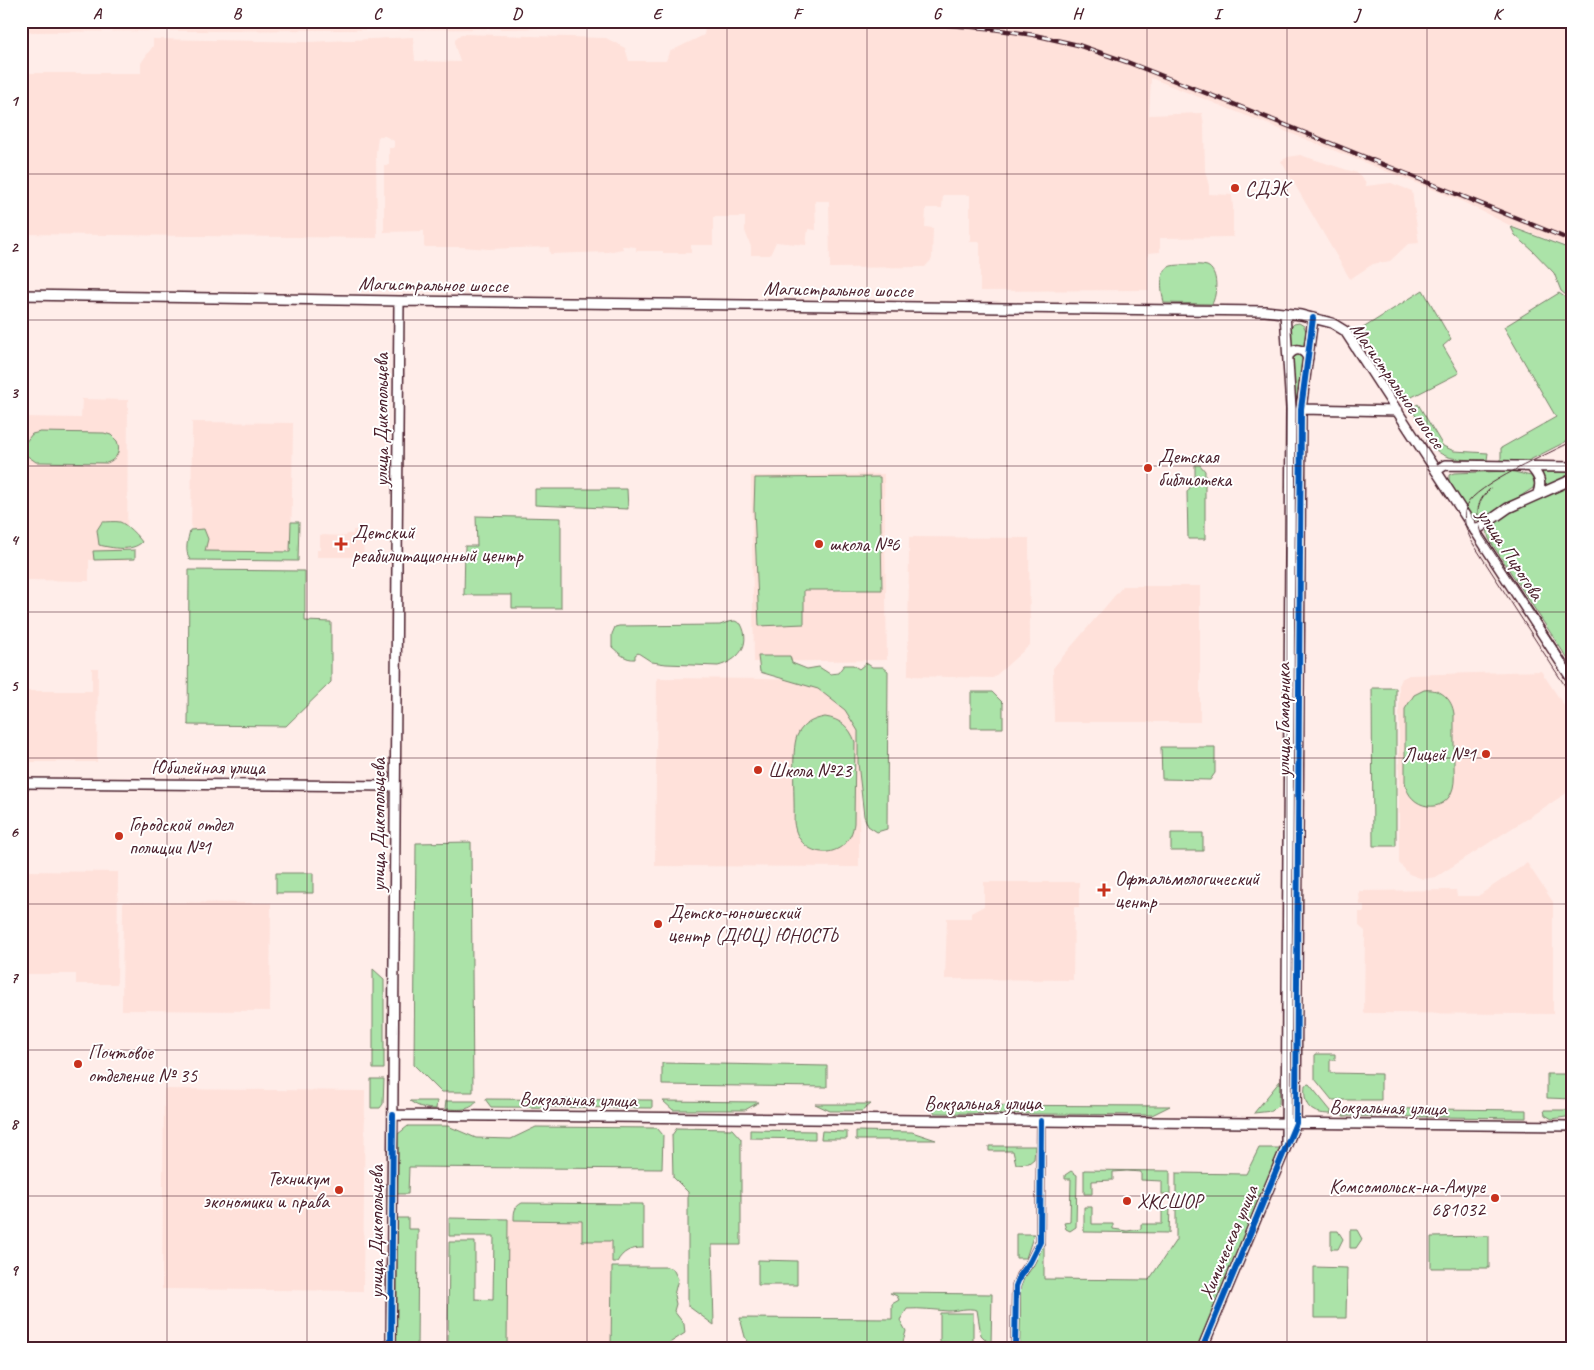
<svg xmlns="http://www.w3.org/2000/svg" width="1594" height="1370" font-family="Caveat,sans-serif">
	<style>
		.built { fill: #ffe1da }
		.green { fill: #abe3a8; stroke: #7a816a }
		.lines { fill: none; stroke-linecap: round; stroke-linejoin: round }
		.street-casing { stroke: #4a1f2b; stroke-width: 10 }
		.secondary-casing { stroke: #4a1f2b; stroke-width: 12 }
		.street { stroke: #fff; stroke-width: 6 }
		.secondary { stroke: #fff; stroke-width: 9 }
		.tram { stroke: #4a1f2b; stroke-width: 1 }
		.rail-casing { stroke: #4a1f2b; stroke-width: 4.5 }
		.rail { stroke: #fff; stroke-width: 2.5; stroke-dasharray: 8; stroke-linecap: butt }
		.cycleway-casing { stroke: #fff; stroke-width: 9 }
		.cycleway { stroke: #0057b8; stroke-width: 6 }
		.grid { fill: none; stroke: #4a1f2b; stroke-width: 1; stroke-opacity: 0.55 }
		.poi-dot { fill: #c8321e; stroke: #fff; stroke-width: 2 }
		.labels { text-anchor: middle; stroke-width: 4; stroke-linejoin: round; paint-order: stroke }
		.poi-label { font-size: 20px; fill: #4a1f2b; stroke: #fff; text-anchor: start }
		.street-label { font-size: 20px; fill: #4a1f2b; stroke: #fff }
		.neatline { fill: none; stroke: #4a1f2b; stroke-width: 2 }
		.grid-label { font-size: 16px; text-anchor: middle; font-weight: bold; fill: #4a1f2b }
	</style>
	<rect width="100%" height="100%" fill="#ffede9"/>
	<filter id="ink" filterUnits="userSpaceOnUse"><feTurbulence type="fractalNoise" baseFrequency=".02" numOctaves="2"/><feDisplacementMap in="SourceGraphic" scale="10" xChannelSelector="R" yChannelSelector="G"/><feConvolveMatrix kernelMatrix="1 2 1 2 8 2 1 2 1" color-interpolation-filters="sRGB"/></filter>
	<g filter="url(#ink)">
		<path class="built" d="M21 21H1573V248L1509 225 1459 200 1151 78 1149 115 1202 113 1204 125 1205 171 1209 186V194L1232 195 1233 208V237L1160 238V252L1148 253V290L980 291V242H970V195H943L942 208H926L925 227 933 228 932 259 925 267 830 268 829 201H815L816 230 808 229 806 245 776 242 770 255H751V247L745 231V217H713V245H691V253H663V251H636V247L626 246H622L623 249 607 252 550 254 549 247 489 249 462 247H424V231L384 232V165H389V148H394V141L385 136H378L376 153 377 238 21 234V73H141V63L153 46V39L309 42 413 37 415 61 460 62 455 46V39L461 34 606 38 625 48 629 61H666L669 52 704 35 705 28 694 25 500 29 21 32Z
			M1300 155 1357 173 1365 181 1366 186 1391 183 1412 191 1419 243 1408 244 1390 261 1373 264 1350 279 1281 161 1288 157Z
			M82 399 128 400 127 561 89 560V581L24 580V560H21V417L81 418Z
			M192 422 293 423 291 559 191 558Z
			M884 474 887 660 754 662 751 476Z
			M353 530H365V539H363L364 557H317V550H320V535L346 536V534H353Z
			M909 537 1029 538 1030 645 993 678 908 676Z
			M1123 586H1200V722H1054L1053 668Z
			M92 668H98L97 762H21V691H92Z
			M1541 671 1573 719V789L1436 877 1423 879 1409 874 1399 863V683L1401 679 1409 675Z
			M657 678 860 680 859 867 655 866Z
			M1527 863 1553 902V1014L1364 1013 1365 931 1359 926V912H1364V905H1360L1359 891 1456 890 1457 896H1478Z
			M21 871 118 872 117 984H76V974H21Z
			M984 882H1079V907H1074L1073 980 945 979 947 918H971V913L984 906Z
			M123 902 271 903 270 1011 122 1010Z
			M164 1089 365 1091 363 1291 162 1289Z
			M508 1219 612 1220 611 1349H507Z
			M756 1345 960 1347 963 1349H756Z"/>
		<path class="green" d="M1511 227 1573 250V301L1561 291 1554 273 1532 250 1515 235Z
			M1187 265C1193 265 1201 264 1207 266 1219 271 1217 295 1212 304L1164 303C1162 293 1157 271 1171 266 1175 265 1182 265 1187 265Z
			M1423 290 1451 339 1443 346 1459 373 1402 402 1360 330Z
			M1559 293 1573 303V438L1524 463 1501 461V448L1556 417 1504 327Z
			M1299 323 1304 326 1306 331 1299 409 1295 626 1293 625 1290 328 1294 324Z
			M1418 404 1443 446 1454 451 1488 453 1487 460C1470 459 1449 462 1436 450L1411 408Z
			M40 432 104 433 111 435 117 441C121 451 117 459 107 463L36 462 26 455 25 443 32 434Z
			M1195 465H1200L1205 471V539H1188L1187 492 1195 480Z
			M1510 471 1531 476 1535 484 1533 488 1484 520 1478 521 1472 518 1449 483V475L1454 473Z
			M1541 472H1573V474L1545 486Z
			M880 477 882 590H804V624L759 626 754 509 755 478Z
			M1573 483V667L1496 550C1490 541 1486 536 1488 526 1515 508 1544 496 1573 483Z
			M535 489H627L628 509 535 505Z
			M476 516 561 518V608H512V595H464L465 546H477Z
			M102 522C108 522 115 521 120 522 126 524 138 536 142 542 132 552 112 548 99 545L97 530Z
			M291 522H299L298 561 190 560C184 550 188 540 190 530L204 529 208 539 205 551 290 552Z
			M135 550V559L94 560 93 551Z
			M189 570 305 571V621L331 622V682L286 726 188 725Z
			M735 621 741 624C752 645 738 661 718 666L666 664 652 662 638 653 635 655V659C625 660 619 653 612 647V634L615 627 619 626 720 625 728 622Z
			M758 656H790L792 663 807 669 819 667 830 674 838 673 844 665H853L859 669 866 663 872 667H883L888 671 887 829 877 832 868 826 864 816 858 763V731L845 710 818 689 760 672Z
			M1372 688H1396V846H1373Z
			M1424 690C1440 688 1452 698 1454 714 1454 731 1454 748 1454 765 1454 772 1455 781 1453 788 1446 816 1408 810 1405 782V709L1414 695Z
			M971 692H992L1003 703V728H971Z
			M825 717C840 719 850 727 855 742L854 823C850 862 798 862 794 822 795 804 791 750 797 736 802 724 813 719 825 717Z
			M1161 747H1215V773L1210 780 1162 779Z
			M1203 833V851H1171V833Z
			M471 842 473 1092H441L414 1065 416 843Z
			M276 873H313V893H276Z
			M1292 897 1294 898 1293 1057H1291Z
			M373 969 384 979V1069H373Z
			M1315 1054H1335V1060H1330V1073L1381 1074V1100H1332L1315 1079Z
			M662 1063 827 1066V1087L662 1085Z
			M1547 1074H1573V1099L1547 1098Z
			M371 1079H384L383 1104 380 1108H371Z
			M1280 1081 1279 1104 1272 1111 1254 1113Z
			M1309 1084 1331 1111V1114C1310 1114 1303 1106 1305 1085Z
			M485 1099 652 1100V1108L491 1107Z
			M410 1101H437L436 1109C426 1109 418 1107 410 1101Z
			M446 1101H477C470 1112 457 1109 445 1109Z
			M663 1101 759 1102 745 1110H673Z
			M815 1104H871L862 1111H830Z
			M928 1105 1170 1106 1152 1115 934 1113Z
			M1343 1108 1526 1110V1118L1343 1116Z
			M1544 1110H1573V1116L1552 1119 1545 1115Z
			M408 1126H448L476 1138 511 1139 536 1127 657 1128 663 1135 662 1169 409 1167 408 1194H397L398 1134Z
			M677 1128 732 1129 741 1139V1245H712L714 1325 688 1306V1192L673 1177 672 1135Z
			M750 1130 815 1131V1139L750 1138Z
			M822 1131 847 1132V1139H821Z
			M856 1131 912 1132 936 1140H856Z
			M989 1146H1035L1034 1159 1029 1163 1016 1164 1013 1151H989Z
			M1259 1148H1286L1202 1349H1015L1016 1286 1040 1242H1044V1279L1149 1280 1176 1240V1173L1246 1174Z
			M1084 1170 1170 1171V1194H1162V1181L1141 1180V1172L1127 1171 1113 1172V1180L1092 1181V1194H1084Z
			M1071 1171 1077 1175 1076 1227 1070 1231 1066 1229 1064 1223 1070 1222 1071 1179H1065V1175Z
			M522 1203 643 1204V1248C631 1248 623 1251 617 1262H612V1241H582V1221L514 1220C514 1212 514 1207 522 1203Z
			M1084 1207H1092V1224H1113V1229L1127 1231 1141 1229V1224H1162V1208H1170L1169 1233 1084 1232Z
			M397 1218H408V1229H418L417 1349H396Z
			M449 1218 508 1219 507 1349H448L449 1242H475V1299L493 1300 494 1236H449Z
			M1350 1230H1357L1362 1239 1356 1248H1350Z
			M1331 1231H1338L1343 1239 1338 1249H1331Z
			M1016 1234H1034L1026 1258H1016Z
			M1489 1236V1268H1431V1237Z
			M758 1260 797 1261V1285H758Z
			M612 1267H667L673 1269 678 1279 674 1295 676 1304 674 1311 684 1324 685 1333 668 1344 666 1349H611Z
			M1314 1267 1347 1268 1346 1318H1314Z
			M890 1293 992 1294 991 1345 981 1335 977 1310C967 1307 958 1311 948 1311 934 1310 921 1308 907 1309L900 1320 906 1331 903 1342 894 1349H750V1344L745 1337 740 1318 892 1319V1304L899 1300 897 1296Z
			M940 1313H973V1343L940 1342Z"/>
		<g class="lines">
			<g class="street-casing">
				<path id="street" d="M1015 1349 1016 1286 1020 1276 1030 1262 1040 1242 1041 1121"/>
			</g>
			<g class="secondary-casing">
				<path id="secondary" d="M21 295 399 301 1265 311 1301 315 1332 323 1345 331 1573 681
					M1285 313 1291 409 1286 1143
					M1288 356C1295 347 1303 348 1308 358
					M1301 409 1398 411
					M1531 467C1539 476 1542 482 1538 493
					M1436 471 1445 465 1573 467
					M1475 531 1508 508 1573 479
					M21 783 395 786
					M393 1115 1573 1126
					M391 1349 399 301
					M1202 1349 1296 1123 1301 409 1313 318"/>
			</g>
			<use href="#street" class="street"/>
			<use href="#secondary" class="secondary"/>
			<path class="tram" d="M1573 441C1552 452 1474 486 1467 505 1461 519 1467 533 1474 545L1573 698
				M1490 489C1474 503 1476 517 1483 536L1573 672"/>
			<g class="rail-casing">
				<path id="rail" d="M900 21 986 28 1034 35 1078 45 1127 62 1231 103 1573 241"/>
			</g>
			<use href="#rail" class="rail"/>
			<g class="cycleway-casing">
				<path id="cycleway" d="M391 1349 393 1115
					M1015 1349 1016 1286 1020 1276 1030 1262 1040 1242 1041 1121
					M1202 1349 1296 1123 1301 409 1313 318"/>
			</g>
			<use href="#cycleway" class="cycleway"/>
		</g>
	</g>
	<path class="grid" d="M167 21V1349M307 21V1349M447 21V1349M587 21V1349M727 21V1349M867 21V1349M1007 21V1349M1147 21V1349M1287 21V1349M1427 21V1349M21 174H1573M21 320H1573M21 466H1573M21 612H1573M21 758H1573M21 904H1573M21 1050H1573M21 1196H1573"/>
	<g class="poi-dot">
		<circle cx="1235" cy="188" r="5"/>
		<circle cx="1148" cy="468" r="5"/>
		<path d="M338.5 536.5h5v5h5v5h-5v5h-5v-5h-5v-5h5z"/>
		<circle cx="819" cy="544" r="5"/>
		<circle cx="1486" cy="754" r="5"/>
		<circle cx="758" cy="770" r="5"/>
		<circle cx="119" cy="836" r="5"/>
		<path d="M1101.5 882.5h5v5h5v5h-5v5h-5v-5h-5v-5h5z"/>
		<circle cx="658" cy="924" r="5"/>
		<circle cx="78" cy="1064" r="5"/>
		<circle cx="339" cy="1190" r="5"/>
		<circle cx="1495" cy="1198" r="5"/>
		<circle cx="1127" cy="1201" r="5"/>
	</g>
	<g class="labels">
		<g class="poi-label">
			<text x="1245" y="195">СДЭК</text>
			<text x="1158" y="463">Детская<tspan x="1158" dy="23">библиотека</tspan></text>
			<text x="352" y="539">Детский<tspan x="352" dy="23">реабилитационный центр</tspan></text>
			<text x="829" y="551">школа №6</text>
			<text x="1476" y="761" text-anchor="end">Лицей №1</text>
			<text x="768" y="777">Школа №23</text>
			<text x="129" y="831">Городской отдел<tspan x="129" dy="23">полиции №1</tspan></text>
			<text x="1115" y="885">Офтальмологический<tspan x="1115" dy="23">центр</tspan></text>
			<text x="668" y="919">Детско-юношеский<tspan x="668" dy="23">центр (ДЮЦ) ЮНОСТЬ</tspan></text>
			<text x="88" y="1059">Почтовое<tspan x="88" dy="23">отделение № 35</tspan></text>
			<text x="329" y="1185" text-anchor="end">Техникум<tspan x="329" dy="23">экономики и права</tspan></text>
			<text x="1485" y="1193" text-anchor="end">Комсомольск-на-Амуре<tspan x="1485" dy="23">681032</tspan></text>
			<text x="1137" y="1208">ХКСШОР</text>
		</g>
		<g class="street-label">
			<text transform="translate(433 284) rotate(1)" y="7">Магистральное шоссе</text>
			<text transform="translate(838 289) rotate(1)" y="7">Магистральное шоссе</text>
			<text transform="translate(1398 385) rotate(55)" y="7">Магистральное шоссе</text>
			<text transform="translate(381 420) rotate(-90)" y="7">улица Дикопольцева</text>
			<text transform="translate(1511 554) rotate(57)" y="7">улица Пирогова</text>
			<text transform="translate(1283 720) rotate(-90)" y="7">улица Гамарника</text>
			<text x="208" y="774">Юбилейная улица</text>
			<text transform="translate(378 825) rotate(-90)" y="7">улица Дикопольцева</text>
			<text transform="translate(578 1099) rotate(1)" y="7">Вокзальная улица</text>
			<text x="983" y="1110">Вокзальная улица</text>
			<text transform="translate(1388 1107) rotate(1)" y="7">Вокзальная улица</text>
			<text transform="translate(376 1232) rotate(-90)" y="7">улица Дикопольцева</text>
			<text transform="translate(1228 1242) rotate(-67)" y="7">Химическая улица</text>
		</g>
	</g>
	<rect width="1594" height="1370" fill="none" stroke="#fff" stroke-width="55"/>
	<rect x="28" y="28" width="1538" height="1314" class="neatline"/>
	<g class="grid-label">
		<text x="97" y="19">A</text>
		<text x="237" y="19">B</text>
		<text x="377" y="19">C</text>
		<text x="517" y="19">D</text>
		<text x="657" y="19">E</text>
		<text x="797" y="19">F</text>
		<text x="937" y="19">G</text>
		<text x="1077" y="19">H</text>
		<text x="1217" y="19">I</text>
		<text x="1357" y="19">J</text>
		<text x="1497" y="19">K</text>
		<text x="14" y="106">1</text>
		<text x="14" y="252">2</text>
		<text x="14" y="398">3</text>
		<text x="14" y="545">4</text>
		<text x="14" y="691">5</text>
		<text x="14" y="837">6</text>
		<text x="14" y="983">7</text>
		<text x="14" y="1129">8</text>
		<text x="14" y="1275">9</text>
	</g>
</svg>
